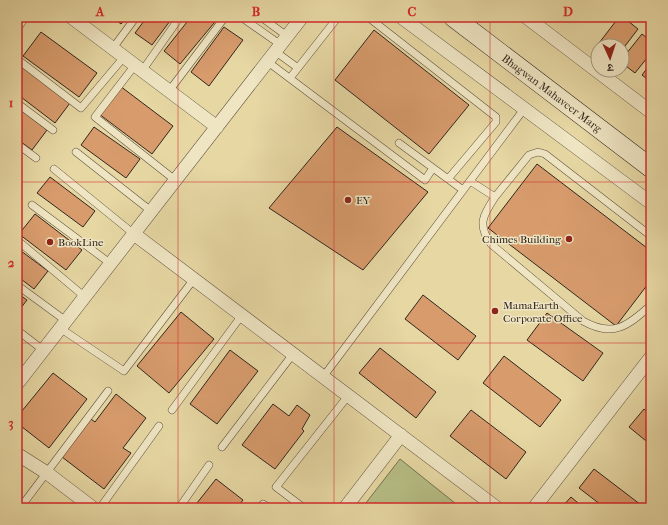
<svg xmlns="http://www.w3.org/2000/svg" width="668" height="525" font-family="'IM FELL French Canon','Noto Serif Devanagari',serif">
	<style>
		.green { fill: #b6be85; stroke: #747252 }
		.building { fill: #d79b6c; stroke: #31261f }
		.lines { fill: none; stroke-linecap: round; stroke-linejoin: round }
		.lane-casing { stroke: #5e5240; stroke-width: 8 }
		.street-casing { stroke: #5e5240; stroke-width: 14 }
		.secondary-casing { stroke: #31261f; stroke-width: 20 }
		.lane { stroke: #efe5c3; stroke-width: 7 }
		.street { stroke: #efe5c3; stroke-width: 13 }
		.secondary { stroke: #efe5c3; stroke-width: 19 }
		.grid { fill: none; stroke: #d62828; stroke-width: 1; stroke-opacity: 0.55 }
		.poi-dot { fill: #8f2418; stroke: #efe5c3; stroke-width: 1.5 }
		.labels { text-anchor: middle; stroke-width: 3; stroke-linejoin: round; paint-order: stroke }
		.street-label { font-size: 11px; fill: #31261f; stroke: #efe5c3 }
		.poi-label { font-size: 11px; fill: #31261f; stroke: #efe5c3; text-anchor: start }
		.neatline { fill: none; stroke: #d62828; stroke-width: 1.5 }
		.grid-label { font-size: 13px; text-anchor: middle; font-weight: bold; fill: #d62828 }
	</style>
	<rect width="100%" height="100%" fill="#e6d7a3"/>
	<filter id="stains"><feTurbulence type="fractalNoise" baseFrequency=".005" numOctaves="4"/><feColorMatrix values="0 0 0 0 .2 0 0 0 0 .09 0 0 0 0 .02 0 0 0 .5 -.17"/></filter>
	<radialGradient id="worn" r=".72"><stop offset=".6" stop-color="#630" stop-opacity="0"/><stop offset="1" stop-color="#630" stop-opacity=".3"/></radialGradient>
	<path class="green" d="M400 459 461 508H362Z"/>
	<path class="building" d="M112 17H127L121 24Z
		M147 17H173L152 45 135 33Z
		M191 17H219L180 64 164 51Z
		M619 17H623L638 29 622 50V46H598V48L596 47Z
		M224 27 243 40 209 86 191 72Z
		M374 30 469 105 429 154 335 80Z
		M41 32 97 73 79 97 23 56Z
		M642 34 651 41V53L635 73 622 63V59Z
		M651 63V82L642 75Z
		M23 66 70 103 55 123 17 94V73Z
		M120 86 173 126 152 154 99 114Z
		M17 107 47 130 32 150 17 139Z
		M94 127 140 159 126 178 81 145Z
		M337 127 428 192 363 270 269 208Z
		M537 164 651 251V280L616 326 488 228Z
		M50 177 95 211 83 227 37 193Z
		M35 214 82 250 66 270 19 234Z
		M17 248 48 271 34 289 17 276Z
		M17 293 27 300 17 313Z
		M423 295 476 336 458 360 405 319Z
		M181 312 214 339 169 393 137 366Z
		M547 313 603 353 583 381 527 340Z
		M380 348 436 392 416 418 359 373Z
		M230 350 258 371 217 424 190 404Z
		M504 356 561 400 540 427 483 383Z
		M53 373 87 399 49 448 17 423V417Z
		M116 394 146 418 123 448 131 453 104 489 62 457 91 419 95 422Z
		M273 404 289 416 297 405 310 415 302 429 304 431 275 469 242 445Z
		M644 409 651 415V445L629 427Z
		M471 410 526 452 506 479 450 436Z
		M594 469 645 508H605L579 488Z
		M216 479 243 500 237 508H193Z
		M571 497 584 508H561Z"/>
	<g class="lines">
		<g class="lane-casing">
			<path id="lane" d="M241 17 281 45
				M261 17 287 36
				M368 17 496 117V122L448 179
				M113 48 136 17
				M276 52 298 68
				M17 59 81 108 124 57
				M268 62 425 180 433 168
				M135 65 95 117 175 180
				M142 71 180 17
				M290 78 338 17
				M169 91 225 17
				M17 103 53 130
				M399 143 463 190
				M17 144 36 158
				M76 152 151 211
				M54 169 134 234
				M470 181 495 197C483 215 477 225 491 244L583 321C613 338 628 326 651 305
				M495 197 529 155 538 152 545 154 651 236
				M32 205 111 264
				M17 240 85 297
				M17 285 66 321
				M60 328 124 371 194 279
				M17 330 43 350
				M323 377 524 109
				M172 410 242 315
				M222 447 293 354
				M20 508 108 391
				M100 508 159 426
				M179 508 209 465
				M260 508 263 504 270 508
				M304 508 276 487 348 396"/>
		</g>
		<g class="street-casing">
			<path id="street" d="M71 17 217 127
				M401 17 651 203
				M526 17 651 112
				M17 24 22 17
				M134 234 497 508
				M17 384 302 17
				M17 454 47 473 93 508
				M345 508 401 435
				M534 508 651 357"/>
		</g>
		<g class="secondary-casing">
			<path id="secondary" d="M453 17 651 168"/>
		</g>
		<use href="#lane" class="lane"/>
		<use href="#street" class="street"/>
		<use href="#secondary" class="secondary"/>
	</g>
	<path class="grid" d="M178 17V508M334 17V508M490 17V508M17 182H651M17 343H651"/>
	<g class="poi-dot">
		<circle cx="348" cy="200" r="4"/>
		<circle cx="569" cy="239" r="4"/>
		<circle cx="50" cy="242" r="4"/>
		<circle cx="495" cy="311" r="4"/>
	</g>
	<g class="labels">
		<g class="street-label">
			<text transform="translate(552 93) rotate(37)" y="4">Bhagwan Mahaveer Marg</text>
		</g>
		<g class="poi-label">
			<text x="356" y="204">EY</text>
			<text x="561" y="243" text-anchor="end">Chimes Building</text>
			<text x="58" y="246">BookLine</text>
			<text x="503" y="309">MamaEarth<tspan x="503" dy="13">Corporate Office</tspan></text>
		</g>
	</g>
	<rect width="668" height="525" fill="none" stroke="#e6d7a3" stroke-width="44"/>
	<g transform="translate(610 58) rotate(177)"><circle r="19" fill="#efe5c3" stroke="#a39981"/>
	<path d="M0-3L7 15L0 10L-7 15Z" fill="#8f2418"/>
	<text y="-6" font-size="11" font-weight="bold" text-anchor="middle" fill="#31261f">उ</text>
	</g>
	<rect x="22" y="22" width="624" height="481" class="neatline"/>
	<g class="grid-label">
		<text x="100" y="16">A</text>
		<text x="256" y="16">B</text>
		<text x="412" y="16">C</text>
		<text x="568" y="16">D</text>
		<text x="11" y="107">1</text>
		<text x="11" y="267">2</text>
		<text x="11" y="427">3</text>
	</g>
	<rect width="100%" height="100%" filter="url(#stains)"/>
	<rect width="100%" height="100%" fill="url(#worn)"/>
</svg>
